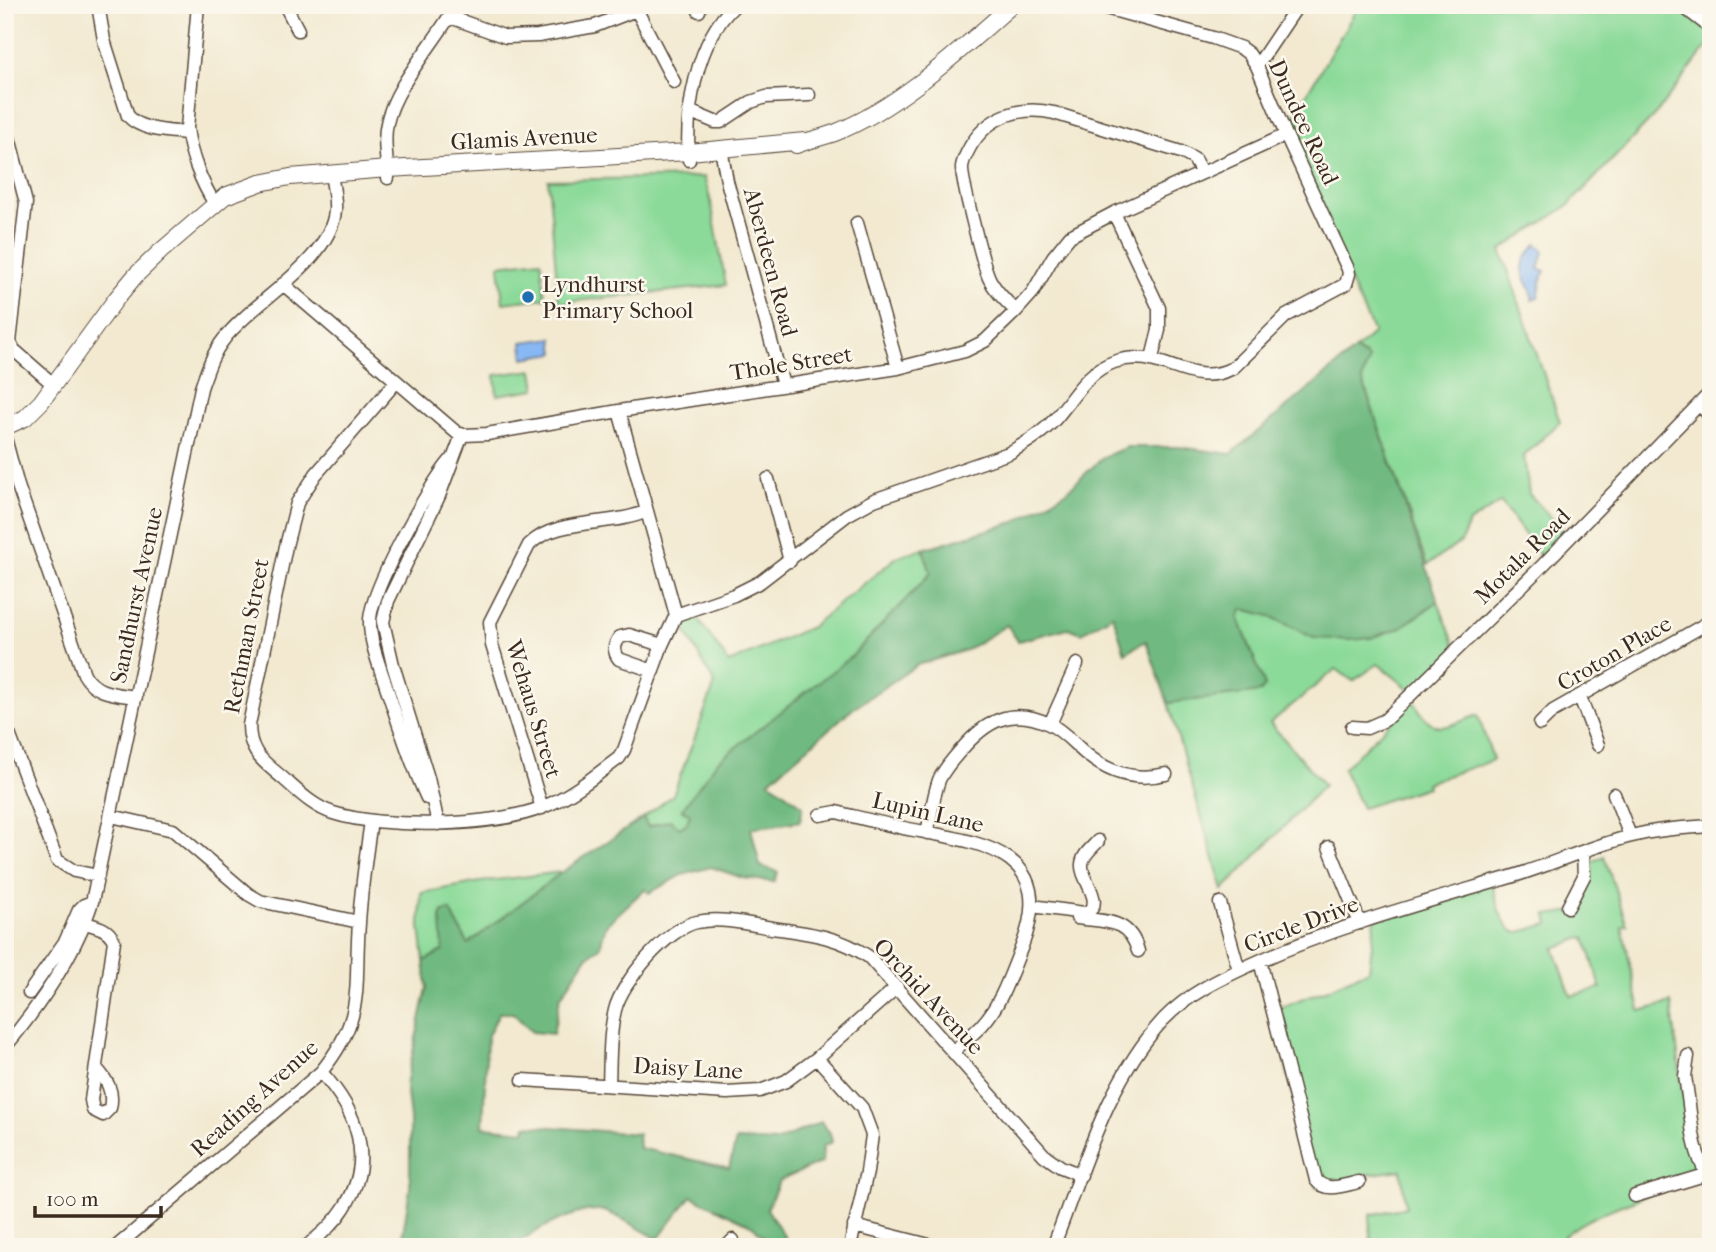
<svg xmlns="http://www.w3.org/2000/svg" width="1716" height="1252" font-family="'IM FELL French Canon',serif">
	<style>
		.green { fill: #8bda99; stroke: #63825c; stroke-width: 2; fill-rule: evenodd }
		.forest { fill: #70ba81; stroke: #567250; stroke-width: 2 }
		.water { fill: #88b8f3; stroke: #627188; stroke-width: 2 }
		.lines { fill: none; stroke-linecap: round; stroke-linejoin: round }
		.minor-casing { stroke: #564739; stroke-width: 15 }
		.major-casing { stroke: #564739; stroke-width: 18 }
		.minor { stroke: #fff; stroke-width: 12 }
		.major { stroke: #fff; stroke-width: 16 }
		.poi-dot { fill: #1f6fb2; stroke: #fbf7ec; stroke-width: 2.5 }
		.labels { text-anchor: middle; stroke-width: 5; stroke-linejoin: round; paint-order: stroke }
		.street-label { font-size: 23px; fill: #3b2a1e; stroke: #fbf7ec }
		.poi-label { font-size: 23px; fill: #3b2a1e; stroke: #fbf7ec; text-anchor: start }
	</style>
	<rect width="100%" height="100%" fill="#fbf7ec"/>
	<filter id="ink" filterUnits="userSpaceOnUse"><feTurbulence type="fractalNoise" baseFrequency=".0143" numOctaves="2"/><feDisplacementMap in="SourceGraphic" scale="14" xChannelSelector="R" yChannelSelector="G"/><feConvolveMatrix kernelMatrix="1 2 1 2 8 2 1 2 1" color-interpolation-filters="sRGB"/></filter>
	<filter id="wash" filterUnits="userSpaceOnUse"><feTurbulence type="fractalNoise" baseFrequency=".00686" numOctaves="4" result="noise"/><feDisplacementMap in="SourceGraphic" scale="28" xChannelSelector="R" yChannelSelector="G"/><feGaussianBlur stdDeviation="1.57" result="paint"/><feColorMatrix in="noise" values="0 0 0 0 0 0 0 0 0 0 0 0 0 0 0 0 0 1.4 0 .05"/><feComposite in="paint" operator="in"/></filter>
	<g filter="url(#wash)">
		<rect width="100%" height="100%" fill="#f2e9d0"/>
		<path class="green" d="M1359 5H1680L1711 29V41L1655 115 1569 205 1501 250 1560 422 1524 456 1529 494 1570 538 1542 558 1501 502 1469 523 1461 542 1427 565 1362 379 1366 355 1355 350 1374 333 1351 284 1286 129Z
			M704 177 711 202 726 285 559 303 548 180Z
			M541 260 545 298 503 303 499 265Z
			M533 370 536 389 497 395 495 375Z
			M923 549 931 573 853 655 796 701 682 810 690 814 687 823 680 828 670 820 648 827 643 818 673 795 715 684 676 615 691 609 729 663 811 627 897 557Z
			M1438 601 1457 651 1414 693 1378 664 1353 681 1336 669 1270 723 1324 785 1223 890 1168 703 1261 692 1265 686 1238 616 1243 609 1270 616 1314 638 1414 619Z
			M1413 700C1435 738 1442 728 1478 715L1493 760 1426 783 1427 787 1362 808 1343 769Z
			M1604 856 1627 925 1622 926 1640 1011 1671 1003 1682 1086 1699 1178C1670 1188 1564 1219 1556 1247H1371L1370 1215 1406 1207 1401 1170 1358 1176 1316 1187 1272 1010 1326 990 1369 970 1375 919 1492 883C1496 900 1500 925 1516 933L1549 924 1547 915 1580 910 1591 878 1590 863ZM1585 937 1601 988 1571 996 1554 948Z
			M562 872 468 944 450 910 441 917 443 951 424 961 420 927 421 893 480 882Z"/>
		<path class="forest" d="M1355 350 1369 359 1362 379 1438 601 1400 628 1371 638 1351 640 1314 638 1270 616 1243 609 1238 617 1265 686 1260 692 1168 703 1146 641 1125 653 1113 615 1082 633 1068 628 1018 641 1007 625 966 650 917 665 851 710 769 781 803 806 800 821 751 828 760 866 778 872 774 882 743 878 711 867 682 875 649 893 645 889 606 925 600 947 586 958 560 998 553 1034 532 1032 513 1013H499L487 1037 483 1127 525 1131 526 1125 638 1134 639 1148 729 1168 736 1140 775 1142 821 1122 830 1133 832 1142 823 1146 822 1162 779 1181 767 1209 791 1247H773L753 1226 691 1196 658 1239C641 1230 622 1217 604 1211 584 1205 528 1232 514 1247H401L410 1188V1119L406 1084 427 988 424 961 443 951 441 917 443 912 450 910 468 944 562 872 643 818 648 827 670 820 680 828 687 823 690 814 682 809 717 762 853 655 931 573 923 549 1015 522 1066 492 1103 457 1127 447H1179L1231 454Z"/>
		<path class="water" d="M1537 244 1544 251 1539 269 1545 271 1542 276 1538 298 1532 300C1533 293 1531 291 1528 284 1518 266 1524 258 1537 244Z
			M553 338 555 353 524 358 522 342Z"/>
	</g>
	<g filter="url(#ink)">
		<g class="lines">
			<g class="minor-casing">
				<path id="minor" d="M98 5 104 40 128 116C142 131 168 131 187 133
					M198 5 187 128C190 154 201 182 215 204
					M285 5 298 30
					M634 5 674 82
					M1681 5 1711 28
					M699 11V5
					M450 17 506 37 538 36 595 26 636 10
					M1257 66 1298 5
					M689 111 715 122H721L751 102 766 97 809 95
					M5 122 26 203 10 342 14 350 54 385
					M721 149 727 181 783 385
					M689 160C685 110 696 41 735 5
					M388 178C387 160 383 140 387 123 395 84 437 41 456 5
					M1114 213 1159 308V330L1152 358
					M857 223 898 368
					M283 284 457 433 464 435 487 434 619 411 898 368 965 351 985 341 1016 311 1033 292 1053 257 1070 236 1114 213 1286 135
					M1016 311C1006 301 995 291 989 278 983 265 961 178 962 167 963 159 967 153 970 147 988 116 1020 105 1054 113L1181 152 1194 159 1202 173
					M396 382 316 474 297 503 286 546 249 725C249 755 265 762 285 780 300 793 314 807 333 813 382 829 496 827 543 807 571 796 595 776 619 758L624 750 662 645 676 615 619 411
					M1699 404 1711 417
					M5 438 18 486 84 674C95 694 115 694 136 697
					M768 479 790 561
					M676 615 734 595 760 582 847 515 874 500 1009 453C1026 443 1043 433 1056 418 1075 396 1086 372 1114 362 1161 345 1188 391 1233 368L1286 316 1346 284 1349 274 1348 269 1286 135 1257 66 1249 54 1241 48 1213 38 1095 5
					M653 671 619 659C613 651 614 644 620 637L629 635 662 645
					M1580 697 1598 745
					M1050 724 1077 664
					M1540 724 1553 711 1711 621
					M1352 727 1367 728 1385 720 1543 565 1711 392
					M9 734 57 860 74 871 98 876
					M1614 794 1630 836
					M427 798C411 764 400 728 388 692 381 669 369 643 370 619 372 588 429 485 450 461
					M542 808 492 645 490 622 529 545C556 517 612 527 647 511
					M820 815 836 812C861 818 887 825 914 830 984 843 1058 853 1022 946 1011 973 1001 1005 981 1026 972 1035 962 1043 953 1052
					M111 816 173 830 248 894 260 901 359 922
					M438 824 428 778 393 665 383 622 388 601 439 496 462 435
					M927 833C931 815 933 797 939 780 944 769 953 759 961 750 986 721 1011 706 1049 724 1064 731 1074 744 1086 754 1110 774 1137 781 1166 774
					M1329 847 1360 923
					M1220 903 1239 970
					M1032 906 1084 913C1108 905 1080 879 1082 864 1083 854 1092 848 1098 841
					M1568 907 1584 876 1583 852
					M1077 918C1105 922 1129 918 1138 951
					M85 923C98 927 108 928 114 941L91 1100 93 1110 103 1115 110 1108C114 1091 107 1080 96 1068
					M1260 961 1316 1180C1326 1193 1344 1185 1359 1182
					M29 993 66 940 79 910 84 905 92 902
					M5 1047C41 1004 75 955 92 902L201 388C207 371 212 354 224 339 253 301 330 262 335 211 336 199 333 186 331 174
					M1688 1056 1685 1076 1686 1083C1691 1112 1691 1149 1707 1174
					M817 1058 862 1108 872 1135 867 1172 850 1247
					M523 1080 727 1093 760 1091 786 1081 817 1058 897 987
					M609 1085C610 1060 609 1034 615 1010 622 981 668 928 697 922 721 917 749 924 772 928 807 933 839 936 869 957L1044 1155 1061 1167 1081 1175
					M1635 1196 1711 1173
					M854 1226 937 1247
					M116 1247 321 1072C366 1017 354 988 359 923 361 889 366 855 371 821
					M306 1247C320 1235 334 1224 344 1208 376 1159 357 1111 321 1072
					M726 1247 733 1240
					M1053 1247C1083 1170 1106 1082 1163 1020 1190 992 1222 978 1257 962 1337 926 1423 903 1507 878 1549 866 1590 846 1632 836 1658 829 1684 828 1711 826"/>
			</g>
			<g class="major-casing">
				<path id="major" d="M796 145C809 140 824 137 837 132 901 106 960 50 1012 5
					M5 427 25 418 41 402 116 299 135 276 161 251 225 196 260 183 290 177 388 169 689 152 805 141"/>
			</g>
			<use href="#minor" class="minor"/>
			<use href="#major" class="major"/>
		</g>
	</g>
	<circle class="poi-dot" cx="528" cy="297" r="7"/>
	<g class="labels">
		<g class="street-label">
			<text transform="translate(1304 122) rotate(65)" y="8">Dundee Road</text>
			<text transform="translate(524 138) rotate(-3)" y="8">Glamis Avenue</text>
			<text transform="translate(771 262) rotate(75)" y="8">Aberdeen Road</text>
			<text transform="translate(791 363) rotate(-9)" y="8">Thole Street</text>
			<text transform="translate(1522 556) rotate(-45)" y="8">Motala Road</text>
			<text transform="translate(136 595) rotate(-78)" y="8">Sandhurst Avenue</text>
			<text transform="translate(246 636) rotate(-79)" y="8">Rethman Street</text>
			<text transform="translate(1614 653) rotate(-30)" y="8">Croton Place</text>
			<text transform="translate(534 709) rotate(73)" y="8">Wehaus Street</text>
			<text transform="translate(928 812) rotate(13)" y="8">Lupin Lane</text>
			<text transform="translate(1301 924) rotate(-21)" y="8">Circle Drive</text>
			<text transform="translate(929 996) rotate(47)" y="8">Orchid Avenue</text>
			<text transform="translate(688 1068) rotate(3)" y="8">Daisy Lane</text>
			<text transform="translate(254 1098) rotate(-42)" y="8">Reading Avenue</text>
		</g>
		<g class="poi-label">
			<text x="542" y="292">Lyndhurst<tspan x="542" dy="26">Primary School</tspan></text>
		</g>
	</g>
	<rect width="1716" height="1252" fill="none" stroke="#fbf7ec" stroke-width="28"/>
	<path d="M35 1206v10h126v-10" fill="none" stroke="#3b2a1e" stroke-width="3.5"/>
	<text x="46" y="1206" font-size="21" fill="#3b2a1e" stroke="#fbf7ec" stroke-width="5" paint-order="stroke">100 m</text>
</svg>
